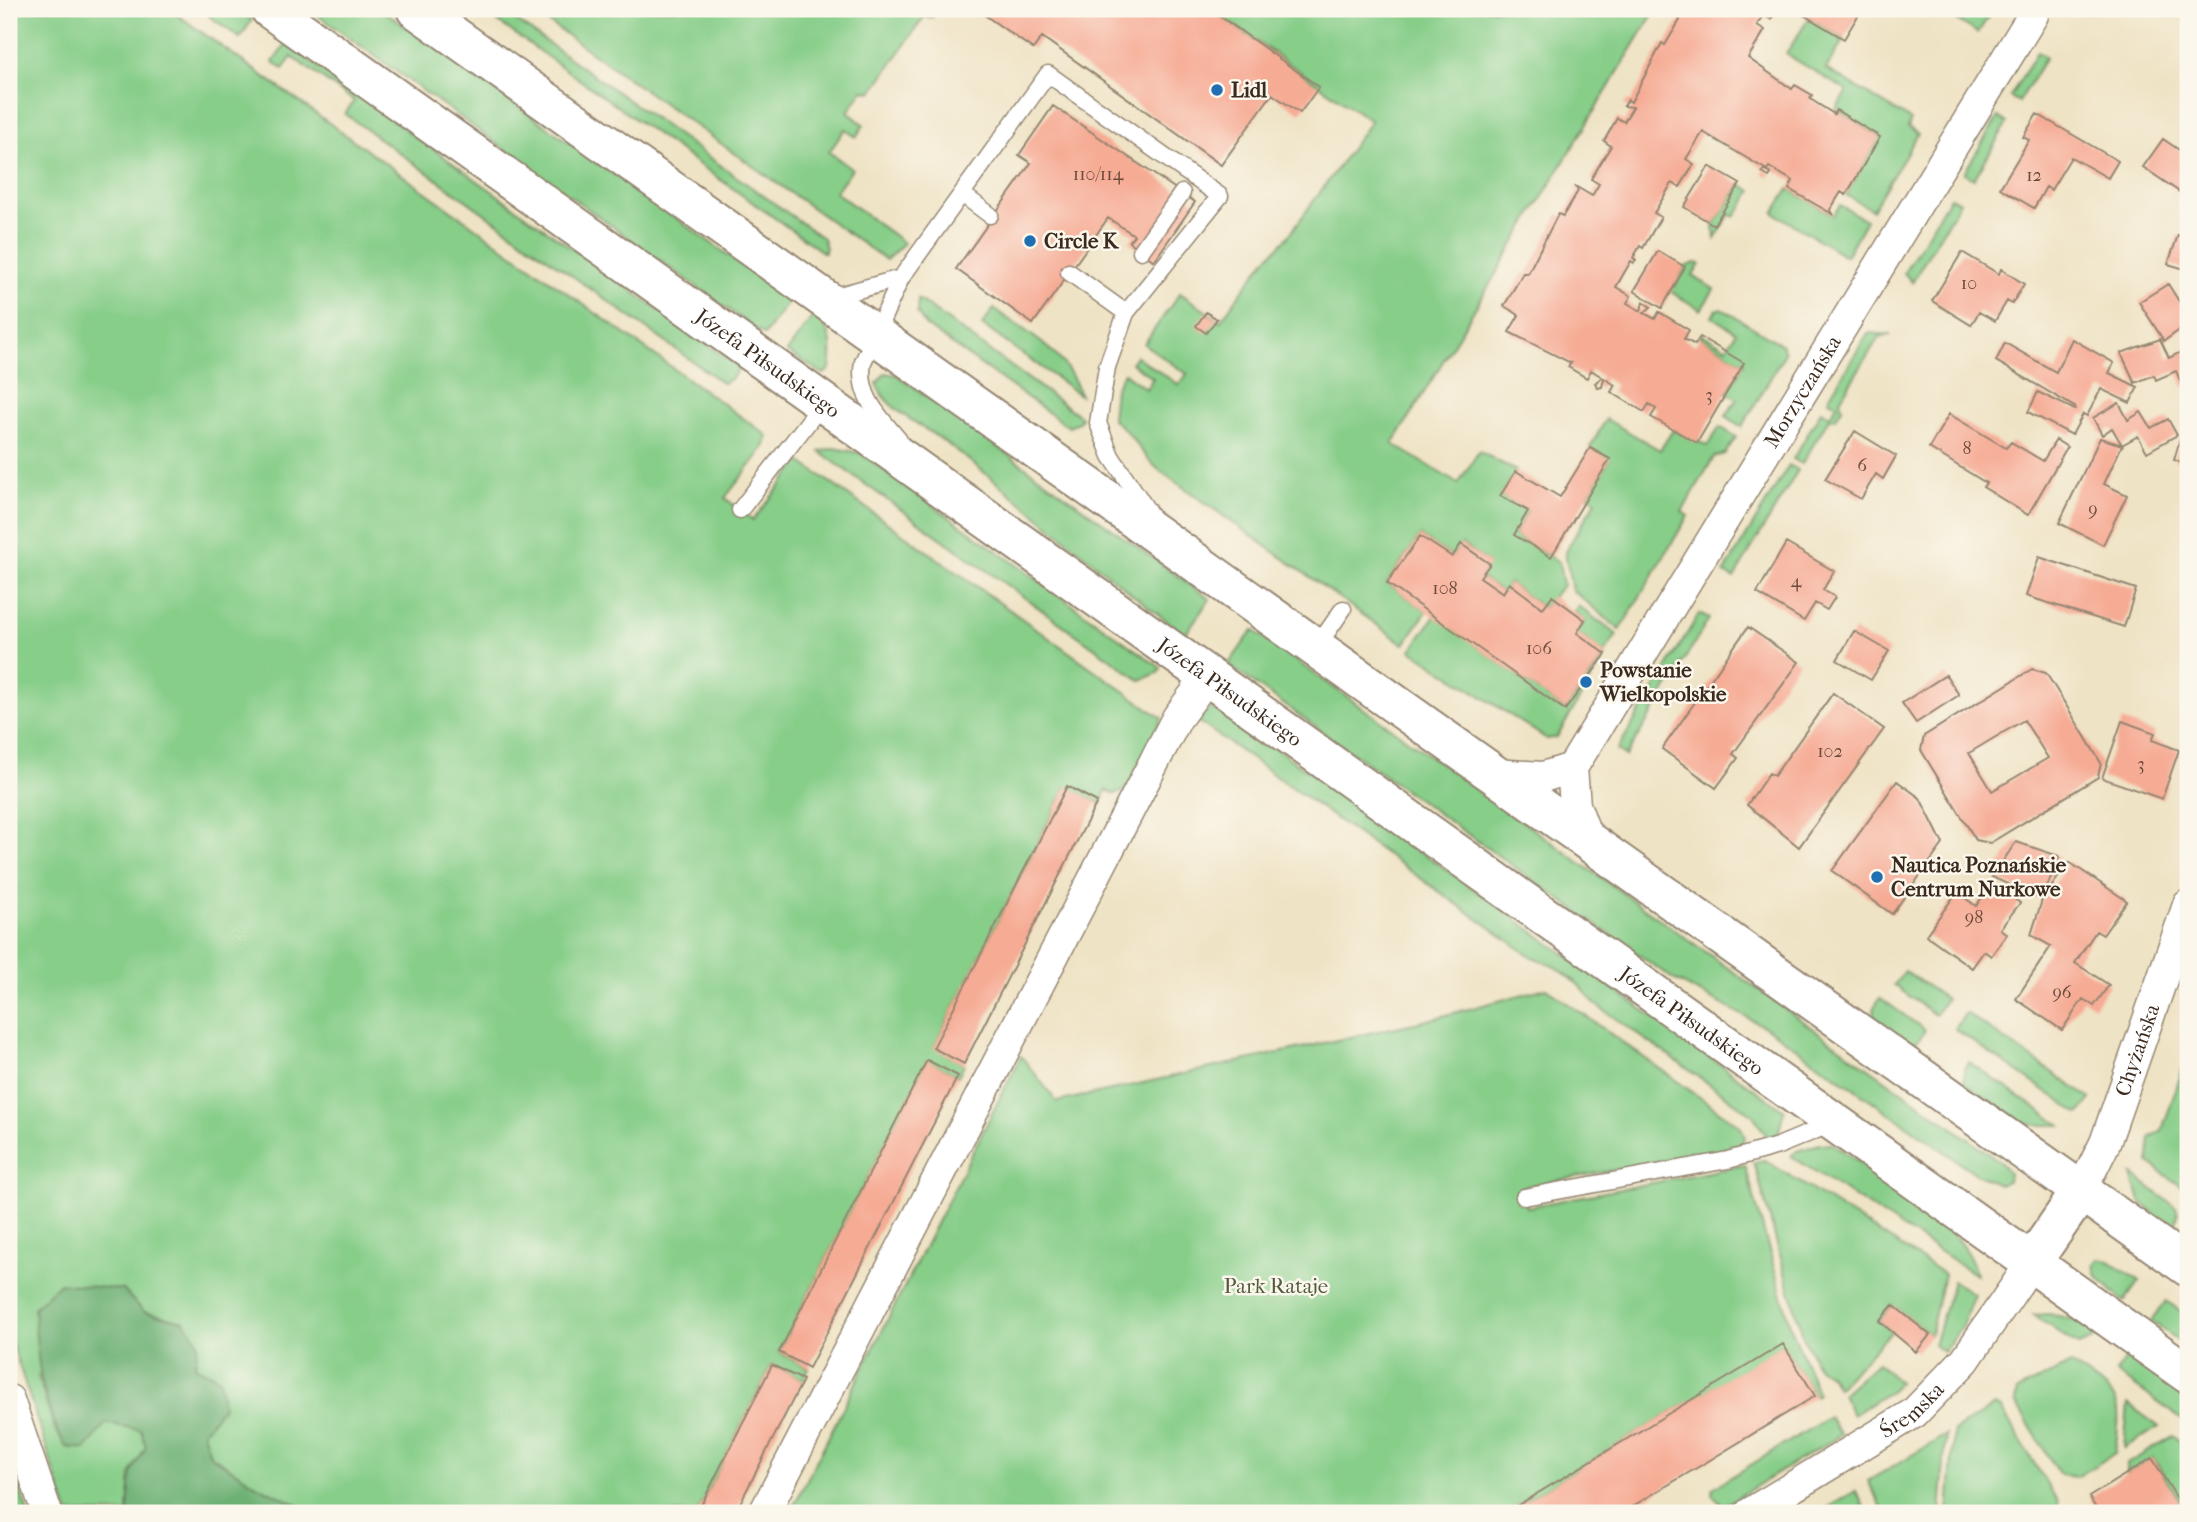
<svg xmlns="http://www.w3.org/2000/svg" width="2197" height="1522" viewBox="0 0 2197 1522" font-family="'IM FELL French Canon',serif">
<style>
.green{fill:#87ce89;stroke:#617c54;stroke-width:2}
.forest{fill:#6db175;stroke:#546e4a;stroke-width:2}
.building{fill:#f6ab94;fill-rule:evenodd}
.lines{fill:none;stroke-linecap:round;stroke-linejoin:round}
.lane-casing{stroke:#958672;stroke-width:19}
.street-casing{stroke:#958672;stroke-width:33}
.secondary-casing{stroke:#958672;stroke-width:42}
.lane{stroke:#fff;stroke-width:16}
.street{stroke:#fff;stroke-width:30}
.secondary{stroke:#fff;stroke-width:38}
.poi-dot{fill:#1f6fb2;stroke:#fbf7ec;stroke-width:2.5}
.labels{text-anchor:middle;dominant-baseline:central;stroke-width:5;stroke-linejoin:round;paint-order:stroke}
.number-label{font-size:18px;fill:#6a4a3c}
.poi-label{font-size:21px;font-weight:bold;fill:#3b2a1e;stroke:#fbf7ec;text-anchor:start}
.street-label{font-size:21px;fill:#3b2a1e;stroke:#fbf7ec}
.park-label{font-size:21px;fill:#525b3e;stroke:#fbf7ec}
</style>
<rect width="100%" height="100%" fill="#fbf7ec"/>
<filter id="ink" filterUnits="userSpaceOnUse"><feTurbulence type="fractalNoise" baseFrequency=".0143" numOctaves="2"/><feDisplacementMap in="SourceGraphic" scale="14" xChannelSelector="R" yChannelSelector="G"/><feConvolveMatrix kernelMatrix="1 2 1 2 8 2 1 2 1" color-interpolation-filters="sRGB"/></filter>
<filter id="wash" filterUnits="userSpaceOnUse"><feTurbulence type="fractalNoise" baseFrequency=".00686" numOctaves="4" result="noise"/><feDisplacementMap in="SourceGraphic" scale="28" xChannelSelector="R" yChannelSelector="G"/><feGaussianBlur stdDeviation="1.57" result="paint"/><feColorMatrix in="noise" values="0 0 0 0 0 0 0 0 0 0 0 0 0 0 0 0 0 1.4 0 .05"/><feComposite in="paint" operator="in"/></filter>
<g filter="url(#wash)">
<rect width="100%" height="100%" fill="#efe3c5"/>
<path class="green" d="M 9,9 L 169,9 L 768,436 L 764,448 L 725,498 L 753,520 L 800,461 L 1162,718 L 1125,791 L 1114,794 L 1106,790 L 1101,804 L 1066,787 L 934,1047 L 964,1064 L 958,1076 L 927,1061 L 779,1352 L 809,1368 L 803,1380 L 772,1365 L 697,1513 L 315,1513 L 258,1486 L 210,1455 L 203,1432 L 223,1407 L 195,1366 L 198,1341 L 184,1321 L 144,1312 L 123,1290 L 38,1376 L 54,1427 L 66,1447 L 86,1448 L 106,1422 L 141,1429 L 146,1447 L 131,1473 L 128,1513 L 68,1513 L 9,1335 Z
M 214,9 L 236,9 L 252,20 L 240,38 L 209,16 Z
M 309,9 L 381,9 L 790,299 L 764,335 Z
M 480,9 L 500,9 L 823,238 L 826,248 L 824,253 Z
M 530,9 L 938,9 L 932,17 L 924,17 L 872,92 L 863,90 L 848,112 L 864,125 L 856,137 L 845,129 L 829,152 L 852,169 L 835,192 L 904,243 L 886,260 Z
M 1210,9 L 1656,9 L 1393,444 L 1458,484 L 1479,451 L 1516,471 L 1501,496 L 1528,511 L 1514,535 L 1559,562 L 1563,585 L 1543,608 L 1509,583 L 1503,593 L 1480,577 L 1489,564 L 1462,544 L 1452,557 L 1420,536 L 1387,583 L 1427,611 L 1404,644 L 1159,470 C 1138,452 1135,435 1112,419 L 1115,388 L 1124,373 L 1146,389 L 1153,378 L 1131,363 L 1136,356 L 1179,385 L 1187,374 L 1144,344 L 1180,293 L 1220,321 L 1266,259 L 1287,238 L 1371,121 Z
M 1939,9 L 1993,9 L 1978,33 Z
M 1809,18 L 1844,39 L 1826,69 L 1911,120 L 1908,127 L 1918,134 L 1872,210 L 1846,195 L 1880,136 L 1836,110 L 1847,91 L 1786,54 Z
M 286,44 L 740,368 L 732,378 L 723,383 L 345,114 L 354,101 L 292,57 L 283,69 L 273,62 Z
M 2037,52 L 2046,57 L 2019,102 L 2010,97 Z
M 1998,117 L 2007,123 L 1974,179 L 1964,173 Z
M 1740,184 L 1752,191 L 1735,217 L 1730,214 L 1715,239 L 1714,225 Z
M 1789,189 L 1833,215 L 1840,205 L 1866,220 L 1846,256 L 1774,213 Z
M 1950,197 L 1960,202 L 1912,282 L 1904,273 Z
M 1695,263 L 1700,264 L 1693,276 L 1714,289 L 1701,310 L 1671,292 L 1685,267 Z
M 918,299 L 1081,417 L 1080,421 L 1069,427 L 926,326 L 917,313 Z
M 1721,308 L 1782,345 L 1785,353 L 1742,427 L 1726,416 L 1737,399 L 1727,393 L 1744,363 L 1700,337 L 1702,334 L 1727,348 L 1736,332 L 1712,317 L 1716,310 Z
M 994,309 C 1027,333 1068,353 1080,395 L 982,325 Z
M 813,316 C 833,329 833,346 830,369 L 824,374 L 787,352 Z
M 1868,333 L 1891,335 L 1879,337 L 1840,400 L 1842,408 L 1836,418 L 1828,420 L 1802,464 L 1793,459 L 1821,411 L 1830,416 L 1837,405 L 1828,399 Z
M 885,373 L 897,375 L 1210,599 L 1185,634 C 1099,573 1024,499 939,438 C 921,425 881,406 877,383 Z
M 1606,419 L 1660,450 L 1673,430 L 1708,446 L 1720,427 L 1736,437 L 1725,454 L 1714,457 L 1682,512 L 1688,516 L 1620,630 L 1572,590 L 1565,552 L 1596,501 L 1588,495 L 1609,460 L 1590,448 Z
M 834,448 L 860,453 L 1161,668 L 1158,673 L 1140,680 L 820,452 Z
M 1789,465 L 1798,470 L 1734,578 L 1724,573 Z
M 1578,606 L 1617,635 L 1604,653 L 1577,633 L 1585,621 L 1574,612 Z
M 1699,614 L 1709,619 L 1626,756 L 1617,750 Z
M 1435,616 L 1565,710 L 1606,654 L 1557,737 L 1547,739 L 1411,650 Z
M 1253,630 L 1998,1160 L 2009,1172 L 2008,1181 L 1999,1184 L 1978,1175 L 1769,1029 L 1673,979 L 1228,665 Z
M 1213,708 L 1222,710 L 1784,1110 L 1778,1135 L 1768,1138 L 1753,1115 L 1595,1004 C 1579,982 1558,965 1532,957 L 1195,719 Z
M 1905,971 L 1946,999 L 1935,1015 L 1894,985 Z
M 1546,988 L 1740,1126 L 1745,1136 L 1743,1142 L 1727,1149 L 1522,1187 L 1527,1207 L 1745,1165 L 1791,1328 L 1818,1394 L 1815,1396 L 1783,1345 L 1505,1513 L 790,1513 L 1021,1056 L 1057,1102 L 1428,1020 Z
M 1880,998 L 1925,1030 L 1918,1041 L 1908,1044 L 1875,1019 L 1874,1007 Z
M 1966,1013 L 2091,1099 L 2079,1114 L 1955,1029 Z
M 2188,1054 L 2188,1191 L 2149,1163 L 2150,1138 L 2162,1130 Z
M 1969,1062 L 2061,1125 L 2034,1125 L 2022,1122 L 1964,1083 L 1965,1069 Z
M 1820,1144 L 1833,1144 C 1874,1174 1967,1225 1976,1275 L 1791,1156 L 1797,1151 Z
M 1765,1160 L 1944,1274 L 1930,1335 L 1892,1305 L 1879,1321 L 1892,1331 L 1837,1388 L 1830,1375 L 1818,1368 L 1803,1337 L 1754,1162 Z
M 2132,1174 L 2176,1207 L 2178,1214 L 2174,1232 L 2140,1201 Z
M 2098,1259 L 2109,1261 L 2139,1281 L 2124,1302 L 2098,1278 L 2094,1266 Z
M 1953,1281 L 1974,1294 L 1962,1326 L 1943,1352 L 1934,1345 Z
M 2166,1301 L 2188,1316 L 2188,1348 L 2151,1321 Z
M 2049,1314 L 2072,1319 L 2100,1336 L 2079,1345 L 2074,1343 L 2034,1315 Z
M 2128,1356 L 2188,1399 L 2188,1424 L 2116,1372 Z
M 1877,1363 L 1899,1382 L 1889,1392 L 1853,1415 L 1842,1394 Z
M 2071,1364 C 2120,1398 2123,1392 2115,1453 L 2077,1477 L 2060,1475 L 2015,1402 L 2017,1391 Z
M 2128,1404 L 2159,1427 L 2124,1448 Z
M 1994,1406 L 2001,1409 L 2058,1502 L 2058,1513 L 1948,1513 L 1954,1431 Z
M 1829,1417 L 1841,1435 L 1723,1506 L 1712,1495 L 1713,1488 Z
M 1946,1435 L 1940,1513 L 1884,1513 L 1868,1481 Z
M 2173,1436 L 2188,1447 L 2188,1513 L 2153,1458 L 2127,1474 L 2127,1464 Z
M 9,1457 L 28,1513 L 9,1513 Z
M 1856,1491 L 1867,1513 L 1818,1513 Z"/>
<path class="forest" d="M 60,1283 L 123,1290 L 144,1312 L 184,1321 L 198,1341 L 195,1366 L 220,1379 L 223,1407 L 203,1432 L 210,1455 L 258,1486 L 315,1513 L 128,1513 L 131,1473 L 146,1447 L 141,1430 L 106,1423 L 86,1449 L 66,1447 C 40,1403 37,1358 34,1308 Z"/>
<g id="blocks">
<path class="building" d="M 976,9 L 1210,9 L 1319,87 L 1300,113 L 1272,94 L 1221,165 L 1042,37 L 1033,49 Z
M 1687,9 L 1778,9 L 1771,19 L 1763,15 L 1757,25 L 1765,30 L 1748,58 L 1792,89 L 1795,85 L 1812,95 L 1810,99 L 1834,114 L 1836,110 L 1880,137 L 1846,195 L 1841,192 L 1830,210 L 1834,215 L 1789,189 L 1793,181 L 1769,167 L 1766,171 L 1771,174 L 1769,177 L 1762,173 L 1765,169 L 1703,132 L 1686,159 L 1694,164 L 1680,187 L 1672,183 L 1654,213 L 1661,217 L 1643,248 L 1640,246 L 1633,258 L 1636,260 L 1634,263 L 1631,261 L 1616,287 L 1631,296 L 1627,303 L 1641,311 L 1643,302 L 1651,307 L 1644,313 L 1655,319 L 1659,312 L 1689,330 L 1684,339 L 1695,345 L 1700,337 L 1744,363 L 1697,443 L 1651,417 L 1656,409 L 1649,404 L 1644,412 L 1611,392 L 1615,385 L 1604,378 L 1602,387 L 1598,388 L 1595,383 L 1602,377 L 1591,370 L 1587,378 L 1568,367 L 1571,363 L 1509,332 L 1519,315 L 1504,306 L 1523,273 L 1528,273 L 1558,214 L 1563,216 L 1578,191 L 1575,186 L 1592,196 L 1599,184 L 1591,179 L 1611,146 L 1604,141 L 1617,118 L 1624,122 L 1633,107 L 1624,106 L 1628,100 L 1631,102 L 1662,43 L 1665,45 L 1680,20 L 1679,16 L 1682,17 Z
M 1799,9 L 1862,9 L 1844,39 L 1797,11 Z
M 1053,106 L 1195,202 L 1154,261 L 1129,242 L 1134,235 L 1108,218 L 1033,324 L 956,269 L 1031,163 L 1019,155 Z
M 2037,114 L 2118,161 L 2108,178 L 2071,157 L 2051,190 L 2046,187 L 2034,208 L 2000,188 L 2029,140 L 2023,137 Z
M 2163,139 L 2188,156 L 2188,182 L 2181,193 L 2143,167 Z
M 1709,166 L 1740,184 L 1714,225 L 1684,207 Z
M 2178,235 L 2188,238 L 2188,270 L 2168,264 Z
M 1658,251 L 1685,267 L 1662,308 L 1634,291 Z
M 1962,252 L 1999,274 L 2001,269 L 2024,284 L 2012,304 L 2007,301 L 1995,321 L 1979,312 L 1971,325 L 1932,301 Z
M 2168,284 L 2182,306 L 2188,302 L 2188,324 L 2164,341 L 2139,302 Z
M 1206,312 L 1217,319 L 1206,333 L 1196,326 Z
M 2072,339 L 2114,363 L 2109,373 L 2138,387 L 2130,403 L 2101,389 L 2087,416 L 2083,414 L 2072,435 L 2028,412 L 2038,392 L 2075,410 L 2076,408 L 1996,361 L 2005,343 L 2056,372 Z
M 2160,339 L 2169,358 L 2187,349 L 2188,385 L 2183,387 L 2176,371 L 2156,380 L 2154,375 L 2135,383 L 2121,353 Z
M 2119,403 L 2128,420 L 2141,412 L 2151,428 L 2168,419 L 2177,435 L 2147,452 L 2138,436 L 2122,445 L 2104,484 L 2127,495 L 2103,545 L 2059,523 L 2100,438 L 2122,445 L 2112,428 L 2102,435 L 2093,418 Z
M 1949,414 L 2006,448 L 2011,442 L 2043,461 L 2056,440 L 2067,447 L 2028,515 L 1983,487 L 1986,483 L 1929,448 Z
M 1855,431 L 1896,456 L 1883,479 L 1876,474 L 1861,499 L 1825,479 Z
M 2182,433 L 2188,435 L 2188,465 L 2174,460 Z
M 1590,448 L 1610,459 L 1551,557 L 1514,535 L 1528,511 L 1500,496 L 1516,471 L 1560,497 Z
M 1420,536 L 1452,557 L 1461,544 L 1490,564 L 1480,577 L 1503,593 L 1509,583 L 1543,608 L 1552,596 L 1585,620 L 1577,633 L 1606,654 L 1565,710 L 1387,583 Z
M 1786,543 L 1834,571 L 1823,590 L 1835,597 L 1827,610 L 1815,603 L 1804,621 L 1757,593 Z
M 2039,557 L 2136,589 L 2124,627 L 2026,596 Z
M 1748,627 L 1799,662 L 1733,754 L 1738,758 L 1716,788 L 1662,749 Z
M 1854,631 L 1889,651 L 1871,680 L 1837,660 Z
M 2032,669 L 2046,673 L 2069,710 L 2101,763 L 2098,777 L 1990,843 L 1976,840 L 1921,750 L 1924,736 ZM 2024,720 L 2048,758 L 1992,791 L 1969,753 Z
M 1946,675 L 1959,695 L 1916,723 L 1902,703 Z
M 1833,693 L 1884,729 L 1799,847 L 1747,805 L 1769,773 L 1774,776 Z
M 2122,721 L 2155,733 L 2152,740 L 2179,750 L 2162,799 L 2102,778 Z
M 1897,781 L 1920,798 L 1943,844 L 1892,914 L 1832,871 Z
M 1067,786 L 1097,802 L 964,1064 L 933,1048 Z
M 2016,842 L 2059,856 L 2042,900 L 1992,877 Z
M 2069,862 L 2127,901 L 2103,935 L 2096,931 L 2075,963 L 2109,985 L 2094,1006 L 2083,999 L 2062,1030 L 2016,999 L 2051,946 L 2031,935 L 2042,900 Z
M 1992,883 L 2020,903 L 2000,929 L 2007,934 L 1991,956 L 1984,951 L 1972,968 L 1926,935 L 1957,892 L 1976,906 Z
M 927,1060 L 958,1076 L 809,1368 L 779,1352 Z
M 1893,1305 L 1930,1335 L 1916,1352 L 1879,1321 Z
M 1783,1344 L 1815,1396 L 1710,1460 L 1621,1513 L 1505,1513 Z
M 772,1365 L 803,1380 L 735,1513 L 697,1513 Z
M 2152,1458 L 2186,1513 L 2099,1513 L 2089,1497 Z"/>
</g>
</g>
<g filter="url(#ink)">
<use href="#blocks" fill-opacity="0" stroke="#958672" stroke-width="2"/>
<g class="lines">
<defs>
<path id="lane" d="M 962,194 L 990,215
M 1141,251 L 1182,193
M 1069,272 L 1126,313
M 829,298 L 901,278
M 899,440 C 879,416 857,395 863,362 L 901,278 L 1048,74 L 1220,196 L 1126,313 L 1107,367 L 1098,423 L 1111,456 L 1151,516
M 740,510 L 823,403
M 1316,648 L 1343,609
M 1524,1197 L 1728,1160 L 1778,1146 L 1831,1124"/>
<g id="street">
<path d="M 1494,774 L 1543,777 L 1572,768"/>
<path id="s1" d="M 1589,842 L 1575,805 L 1572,768 L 2033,15"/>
<path id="s2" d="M 2081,1191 L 2105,1143 L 2188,905"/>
<path d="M 9,1400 L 47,1513"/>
<path d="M 764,1513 L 1177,718 L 1208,676"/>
<path id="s3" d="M 1750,1513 L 1914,1413 L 1965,1360 L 2032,1262"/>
</g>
<g id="secondary">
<path id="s4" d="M 270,9 L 2188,1374"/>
<path d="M 416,9 L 2188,1267"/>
<path d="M 2032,1262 L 2081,1191"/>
</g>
</defs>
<use href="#lane" class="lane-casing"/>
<use href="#street" class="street-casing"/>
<use href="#secondary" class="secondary-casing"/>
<use href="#lane" class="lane"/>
<use href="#street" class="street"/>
<use href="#secondary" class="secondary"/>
</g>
</g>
<g class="poi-dot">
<circle cx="1217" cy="90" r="7"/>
<circle cx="1030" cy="241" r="7"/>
<circle cx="1586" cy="682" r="7"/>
<circle cx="1877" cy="877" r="7"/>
</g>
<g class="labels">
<g class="number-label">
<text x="1098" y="174">110/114</text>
<text x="2034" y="175">12</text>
<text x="1969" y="283">10</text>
<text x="1709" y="395">3</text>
<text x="1967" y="448">8</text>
<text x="1862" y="465">6</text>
<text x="2093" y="509">9</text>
<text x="1796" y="581">4</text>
<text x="1445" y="588">108</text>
<text x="1539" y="648">106</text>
<text x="1830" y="751">102</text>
<text x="2141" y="764">3</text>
<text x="1974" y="917">98</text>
<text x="2062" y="992">96</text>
</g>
<g class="poi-label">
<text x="1231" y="90">Lidl</text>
<text x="1044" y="241">Circle K</text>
<text x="1600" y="670">Powstanie<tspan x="1600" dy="24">Wielkopolskie</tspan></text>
<text x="1891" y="865">Nautica Poznańskie<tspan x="1891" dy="24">Centrum Nurkowe</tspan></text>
</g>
<g class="street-label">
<text stroke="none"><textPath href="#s4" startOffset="611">Józefa Piłsudskiego</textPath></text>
<text stroke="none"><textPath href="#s1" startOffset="518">Morzyczańska</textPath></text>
<text stroke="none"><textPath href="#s4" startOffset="1178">Józefa Piłsudskiego</textPath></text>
<text stroke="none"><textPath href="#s4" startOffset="1745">Józefa Piłsudskiego</textPath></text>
<text stroke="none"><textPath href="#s2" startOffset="152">Chyżańska</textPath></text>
<text stroke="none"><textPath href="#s3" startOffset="192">Śremska</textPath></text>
</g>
<g class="park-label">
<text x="1276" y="1286">Park Rataje</text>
</g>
</g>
<rect width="2197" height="1522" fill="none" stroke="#fbf7ec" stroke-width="35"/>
</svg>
